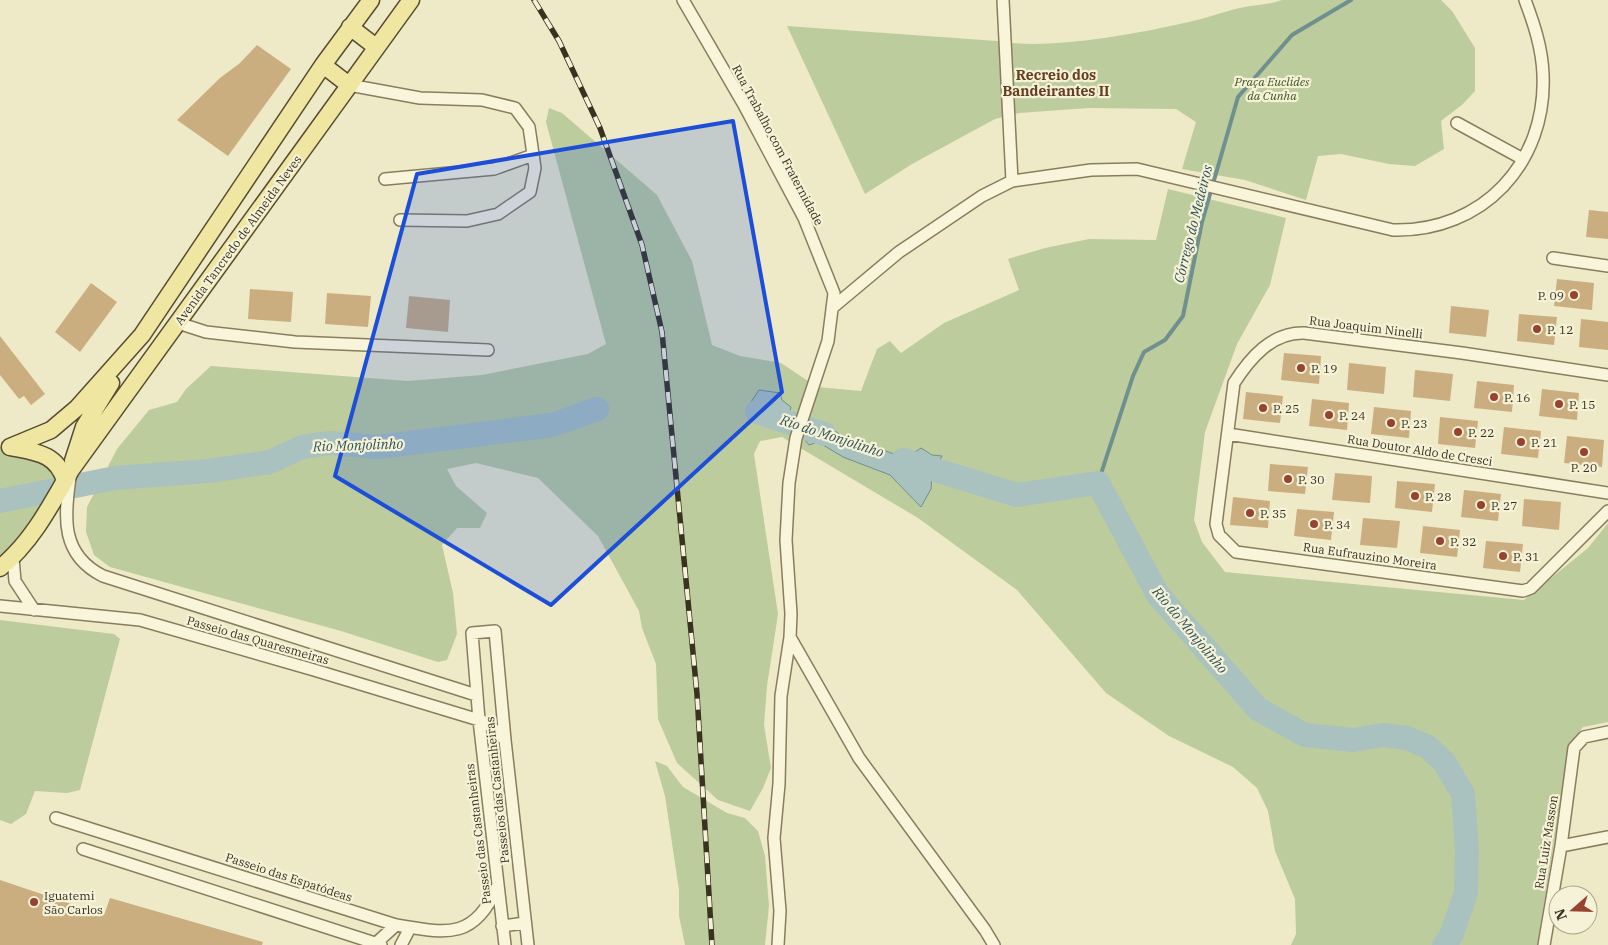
<svg xmlns="http://www.w3.org/2000/svg" width="1608" height="945" viewBox="0 0 1608 945" font-family="'IBM Plex Serif',serif">
<style>
.green{fill:#bccc9c}
.water{fill:#a9c2bf;stroke:#6f908f}
.lines{fill:none;stroke-linecap:round;stroke-linejoin:round}
.stream{stroke:#6f908f;stroke-width:4}
.river{stroke:#a9c2bf;stroke-width:24}
.building{fill:#caae7f}
.minor-casing{stroke:#897d5d;stroke-width:14}
.primary-casing{stroke:#574b31;stroke-width:19}
.minor{stroke:#f8f5db;stroke-width:11}
.primary{stroke:#efe6a1;stroke-width:16}
.rail-casing{stroke:#3a3220;stroke-width:5.5}
.rail{stroke:#f5f2d7;stroke-width:4;stroke-dasharray:11;stroke-linecap:butt}
.marked{fill:#1d4ed8;fill-opacity:0.2;stroke:#1d4ed8;stroke-width:4;stroke-linejoin:round}
.poi-dot{fill:#97432f;stroke:#f5f2d7;stroke-width:2}
.labels{text-anchor:middle;dominant-baseline:central;stroke-width:4.5;stroke-linejoin:round;paint-order:stroke}
.park-label{font-size:12px;font-style:italic;fill:#415627;stroke:#f5f2d7}
.street-label{font-size:12px;fill:#3a3220;stroke:#f5f2d7}
.poi-label{font-size:12px;fill:#3a3220;stroke:#f5f2d7;text-anchor:start}
.neighbourhood-label{font-size:14px;font-weight:bold;fill:#653d21;stroke:#f5f2d7}
.water-label{font-size:14px;font-style:italic;fill:#305359;stroke:#f5f2d7}
</style>
<rect width="100%" height="100%" fill="#eeeac8"/>
<path class="green" d="M 1282,0 L 1441,0 L 1452,11 L 1475,48 L 1475,91 L 1463,104 L 1441,121 L 1444,149 L 1415,166 L 1389,164 L 1341,154 L 1318,156 L 1306,200 L 1245,180 L 1182,169 L 1196,122 L 1176,109 L 1089,108 L 1019,113 L 995,119 L 912,164 L 865,194 L 787,26 L 997,41 C 1049,51 1143,33 1197,20 C 1213,16 1228,10 1245,7 C 1258,4 1269,5 1282,0 Z
M 549,108 L 562,113 L 657,195 L 692,261 L 712,345 L 740,356 L 781,363 L 817,387 L 861,391 L 877,349 L 890,341 L 901,353 L 944,323 L 1019,290 L 1008,259 L 1045,248 L 1089,239 L 1156,240 L 1168,189 L 1286,218 L 1270,285 L 1237,344 L 1205,432 L 1194,520 L 1202,542 L 1225,572 L 1524,600 L 1588,548 L 1608,523 L 1608,722 L 1583,727 L 1571,743 L 1537,945 L 1291,945 L 1296,934 L 1295,899 L 1275,851 L 1268,811 L 1257,788 L 1233,767 L 1169,736 L 1106,693 L 1017,590 L 918,518 L 782,437 L 760,441 L 754,454 L 778,614 L 767,686 L 764,725 L 771,768 L 763,788 L 750,811 L 718,800 L 677,763 L 658,719 L 656,664 L 642,628 L 639,611 L 598,536 L 538,478 L 476,463 L 447,469 L 456,486 L 487,513 L 480,528 L 457,528 L 442,545 L 453,593 L 457,634 L 447,660 L 438,662 L 341,631 L 110,567 L 94,555 L 86,532 L 87,507 L 117,449 L 149,410 L 177,402 L 186,389 L 211,366 L 408,381 L 482,375 L 588,354 L 606,344 L 546,122 Z
M 0,447 L 41,453 L 65,481 L 0,568 Z
M 0,620 L 114,634 L 120,639 L 80,790 L 67,793 L 35,791 L 26,814 L 11,824 L 0,820 Z
M 655,761 L 667,766 L 683,787 L 727,813 L 745,818 L 758,831 L 765,856 L 769,906 L 765,945 L 685,945 L 679,916 L 679,890 L 665,796 Z"/>
<path class="water" d="M 759,390 L 780,393 L 782,400 L 791,407 L 788,418 C 775,414 765,419 752,416 L 749,405 Z
M 803,421 L 819,422 L 824,428 L 830,427 L 839,434 L 894,454 L 903,453 L 905,450 L 915,452 L 921,448 L 932,455 L 942,456 L 932,475 L 931,489 L 921,507 L 890,475 L 843,457 L 818,442 L 809,445 L 800,434 Z"/>
<g class="lines">
<path class="stream" d="M 1098,483 L 1133,376 L 1144,352 L 1165,340 L 1183,316 L 1202,222 L 1238,97 L 1292,35 L 1351,0"/>
<path class="river" d="M 757,412 L 824,434
M 903,460 L 1017,495 L 1098,483 L 1158,595 L 1258,709 L 1305,735 L 1353,740 L 1383,735 L 1407,738 L 1428,747 L 1444,762 L 1463,794 L 1467,849 L 1466,893 L 1451,936 L 1444,945
M 0,501 L 115,478 L 208,471 L 270,462 L 302,447 L 330,443 L 378,447 L 552,425 L 597,409"/>
</g>
<path class="building" d="M 257,45 L 291,69 L 228,156 L 177,120 L 220,78 L 240,63 Z
M 1589,210 L 1608,212 L 1608,239 L 1586,237 Z
M 1557,279 L 1594,283 L 1592,310 L 1554,306 Z
M 91,283 L 117,302 L 80,352 L 55,332 Z
M 250,289 L 293,292 L 291,322 L 248,319 Z
M 327,293 L 371,296 L 368,327 L 325,324 Z
M 409,296 L 450,300 L 448,332 L 406,328 Z
M 1451,306 L 1489,310 L 1486,337 L 1449,333 Z
M 1519,314 L 1557,317 L 1554,345 L 1517,341 Z
M 1581,319 L 1608,322 L 1608,350 L 1579,347 Z
M 0,336 L 45,394 L 31,405 L 24,396 L 19,399 L 0,375 Z
M 1284,353 L 1321,356 L 1319,384 L 1281,380 Z
M 1349,363 L 1386,367 L 1384,394 L 1347,390 Z
M 1415,370 L 1453,374 L 1450,401 L 1413,397 Z
M 1477,381 L 1514,385 L 1512,412 L 1474,408 Z
M 1542,389 L 1579,393 L 1577,420 L 1539,416 Z
M 1246,392 L 1283,396 L 1280,423 L 1243,419 Z
M 1312,399 L 1349,403 L 1347,430 L 1309,426 Z
M 1374,407 L 1411,411 L 1409,438 L 1371,434 Z
M 1440,417 L 1478,421 L 1475,448 L 1438,444 Z
M 1504,427 L 1541,431 L 1538,458 L 1501,454 Z
M 1567,436 L 1604,440 L 1602,467 L 1564,463 Z
M 1270,464 L 1308,467 L 1305,494 L 1268,491 Z
M 1335,473 L 1372,476 L 1370,503 L 1332,500 Z
M 1397,481 L 1435,484 L 1432,512 L 1395,508 Z
M 1464,490 L 1501,494 L 1498,521 L 1461,517 Z
M 1233,497 L 1270,501 L 1268,528 L 1230,525 Z
M 1524,499 L 1561,502 L 1559,530 L 1522,526 Z
M 1297,509 L 1334,512 L 1331,540 L 1294,536 Z
M 1363,518 L 1400,521 L 1397,548 L 1360,545 Z
M 1423,526 L 1460,530 L 1457,557 L 1420,553 Z
M 1486,541 L 1523,544 L 1520,572 L 1483,568 Z
M 0,880 L 104,915 L 110,898 L 263,942 L 262,945 L 0,945 Z"/>
<g class="lines">
<defs>
<path id="minor" d="M 683,0 L 744,105 L 804,218 L 834,293 L 828,341 L 796,438 L 789,483 L 786,540 L 791,614 L 790,637 L 859,758 L 985,930 L 994,945
M 1003,0 L 1012,181
M 349,85 L 420,98 L 482,100 L 515,108 L 529,127 L 535,168 L 530,192 L 498,214 L 467,221 L 400,220
M 1457,123 L 1523,159
M 385,179 L 494,169 L 533,155
M 1553,258 L 1608,266
M 832,308 L 899,252 L 982,196 L 1012,181 L 1091,170 L 1137,169 L 1393,230 C 1483,232 1547,163 1543,74 C 1542,48 1534,24 1525,0
M 178,323 L 206,332 L 295,342 L 488,350
M 1608,375 L 1462,353 L 1304,333 C 1272,332 1250,358 1234,383 L 1216,524 L 1219,535 L 1236,552 L 1523,591 L 1531,588 L 1608,511
M 1228,434 L 1608,493
M 70,478 C 64,518 61,555 103,576 L 476,695
M 13,558 L 15,581 L 34,610
M 0,606 L 140,620 L 314,670 L 479,720 L 487,723 L 505,740
M 56,818 L 396,925 C 445,933 474,941 497,887
M 1561,846 L 1608,837
M 83,849 L 381,945
M 502,926 L 525,923
M 374,945 L 396,925
M 401,945 L 410,928
M 505,945 L 479,720 L 472,633 L 495,631 L 505,740 L 528,945
M 778,945 L 780,911 L 774,838 L 779,784 L 781,696 L 790,637
M 1544,945 L 1561,846 L 1574,748 L 1584,737 L 1608,732"/>
<path id="primary" d="M 350,27 L 376,47
M 323,65 L 349,85
M 10,447 L 51,430 L 77,408 L 142,335 L 323,65 L 371,0
M 10,447 C 35,452 57,453 65,481
M 73,461 L 84,427 L 111,383
M 0,568 C 32,542 51,505 71,470 L 411,0"/>
</defs>
<use href="#minor" class="minor-casing"/>
<use href="#primary" class="primary-casing"/>
<use href="#minor" class="minor"/>
<use href="#primary" class="primary"/>
<defs>
<path id="rail" d="M 534,0 L 559,41 L 600,128 L 642,245 L 662,332 L 697,694 L 712,945"/>
</defs>
<use href="#rail" class="rail-casing"/>
<use href="#rail" class="rail"/>
</g>
<path class="marked" d="M 733,121 L 782,392 L 551,605 L 335,476 L 417,174 Z"/>
<g class="poi-dot">
<circle cx="1574" cy="295" r="5"/>
<circle cx="1537" cy="329" r="5"/>
<circle cx="1301" cy="368" r="5"/>
<circle cx="1494" cy="397" r="5"/>
<circle cx="1559" cy="404" r="5"/>
<circle cx="1263" cy="408" r="5"/>
<circle cx="1329" cy="415" r="5"/>
<circle cx="1391" cy="423" r="5"/>
<circle cx="1458" cy="432" r="5"/>
<circle cx="1521" cy="442" r="5"/>
<circle cx="1584" cy="452" r="5"/>
<circle cx="1288" cy="479" r="5"/>
<circle cx="1415" cy="496" r="5"/>
<circle cx="1481" cy="505" r="5"/>
<circle cx="1250" cy="513" r="5"/>
<circle cx="1314" cy="524" r="5"/>
<circle cx="1440" cy="541" r="5"/>
<circle cx="1503" cy="556" r="5"/>
<circle cx="34" cy="902" r="5"/>
</g>
<g class="labels">
<g class="park-label">
<text x="1272" y="81">Praça Euclides<tspan x="1272" dy="14">da Cunha</tspan></text>
</g>
<g class="street-label">
<text transform="translate(778 145) rotate(62)">Rua Trabalho com Fraternidade</text>
<text transform="translate(238 240) rotate(-54)">Avenida Tancredo de Almeida Neves</text>
<text transform="translate(1366 327) rotate(7)">Rua Joaquim Ninelli</text>
<text transform="translate(1420 450) rotate(9)">Rua Doutor Aldo de Cresci</text>
<text transform="translate(1370 556) rotate(8)">Rua Eufrauzino Moreira</text>
<text transform="translate(258 640) rotate(16)">Passeio das Quaresmeiras</text>
<text transform="translate(497 790) rotate(-96)">Passeios das Castanheiras</text>
<text transform="translate(478 834) rotate(-97)">Passeio das Castanheiras</text>
<text transform="translate(1546 842) rotate(-81)">Rua Luiz Masson</text>
<text transform="translate(289 877) rotate(18)">Passeio das Espatódeas</text>
</g>
<g class="poi-label">
<text x="1564" y="295" text-anchor="end">P. 09</text>
<text x="1547" y="329">P. 12</text>
<text x="1311" y="368">P. 19</text>
<text x="1504" y="397">P. 16</text>
<text x="1569" y="404">P. 15</text>
<text x="1273" y="408">P. 25</text>
<text x="1339" y="415">P. 24</text>
<text x="1401" y="423">P. 23</text>
<text x="1468" y="432">P. 22</text>
<text x="1531" y="442">P. 21</text>
<text x="1584" y="467" text-anchor="middle">P. 20</text>
<text x="1298" y="479">P. 30</text>
<text x="1425" y="496">P. 28</text>
<text x="1491" y="505">P. 27</text>
<text x="1260" y="513">P. 35</text>
<text x="1324" y="524">P. 34</text>
<text x="1450" y="541">P. 32</text>
<text x="1513" y="556">P. 31</text>
<text x="44" y="895">Iguatemi<tspan x="44" dy="14">São Carlos</tspan></text>
</g>
<g class="neighbourhood-label">
<text x="1056" y="75">Recreio dos<tspan x="1056" dy="16">Bandeirantes II</tspan></text>
</g>
<g class="water-label">
<text transform="translate(1193 224) rotate(-76)">Córrego do Medeiros</text>
<text transform="translate(832 436) rotate(18)">Rio do Monjolinho</text>
<text transform="translate(358 445) rotate(-2)">Rio Monjolinho</text>
<text transform="translate(1190 630) rotate(50)">Rio do Monjolinho</text>
</g>
</g>
<g transform="translate(1573 910) rotate(250)"><circle r="24" fill="#f5f2d7" stroke="#aaa58e"/>
<path d="M0-4L9 19L0 12L-9 19Z" fill="#97432f"/>
<text y="-8" font-size="14" font-weight="bold" text-anchor="middle" fill="#3a3220">N</text>
</g>
</svg>
